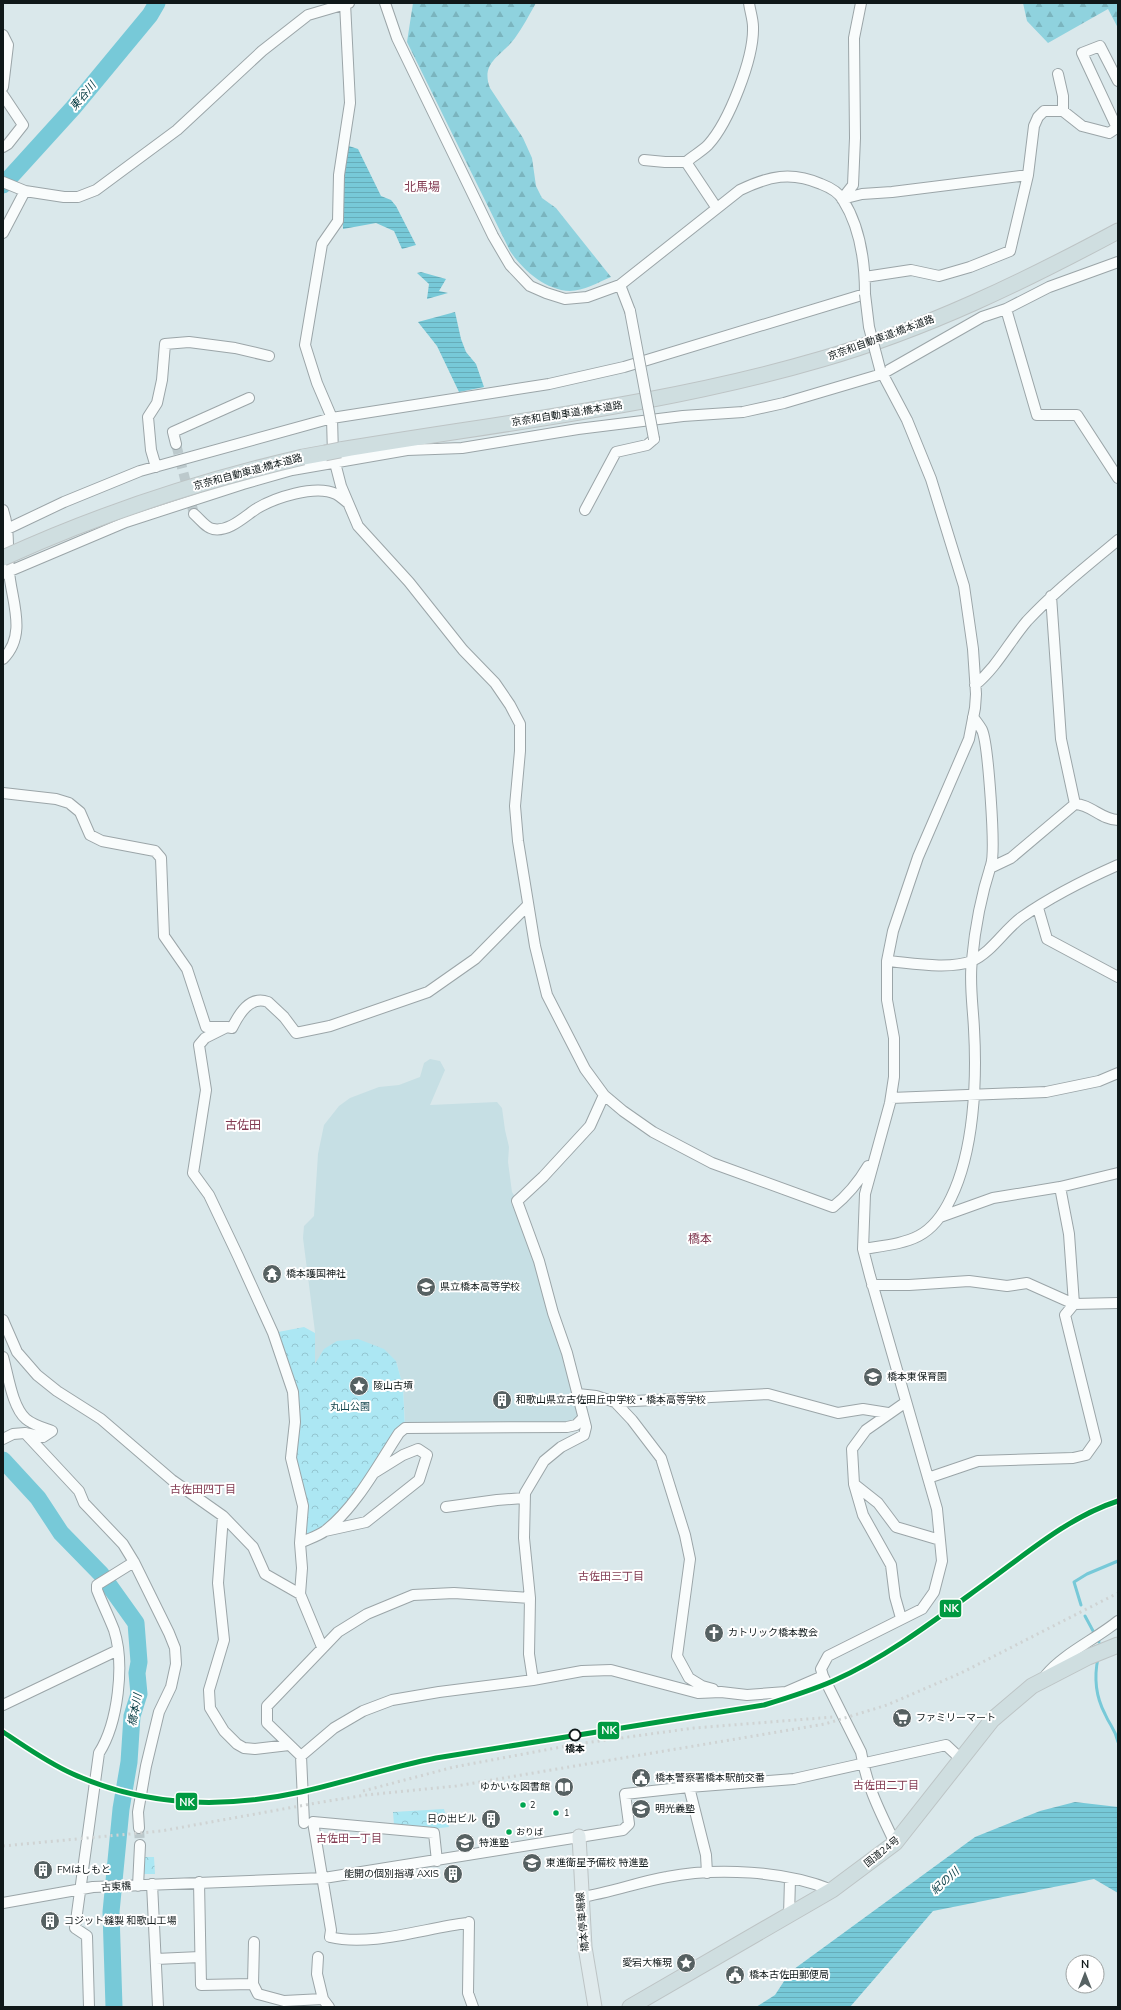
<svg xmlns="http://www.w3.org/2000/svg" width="1121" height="2010" viewBox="0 0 1121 2010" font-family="'Nunito Sans','Noto Sans JP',sans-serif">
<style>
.built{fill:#c6dfe4}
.forest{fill:url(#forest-firs)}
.park{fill:url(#park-crowns)}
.water{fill:url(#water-rules)}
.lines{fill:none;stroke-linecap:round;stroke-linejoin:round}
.stream{stroke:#77c9d8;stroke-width:3}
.river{stroke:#77c9d8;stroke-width:17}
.minor-tunnel{stroke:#bcc9cc;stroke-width:10;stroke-dasharray:10 5;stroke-linecap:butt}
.minor-casing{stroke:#9ba5a8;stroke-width:12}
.major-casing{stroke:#bdc4c5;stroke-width:15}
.highway-casing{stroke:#bdc4c5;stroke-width:17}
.minor{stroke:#f9fcfc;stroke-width:10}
.major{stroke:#e0eaec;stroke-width:13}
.highway{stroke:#cfdee0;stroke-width:15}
.rail{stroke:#cfd3d3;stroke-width:3;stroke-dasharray:2 4;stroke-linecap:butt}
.minor-bridge-casing{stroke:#9ba5a8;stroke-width:12;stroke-linecap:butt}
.highway-bridge-casing{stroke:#bdc4c5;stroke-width:17;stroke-linecap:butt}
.minor-bridge{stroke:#f9fcfc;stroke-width:10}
.highway-bridge{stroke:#cfdee0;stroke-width:15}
.rail-1-casing{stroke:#fff;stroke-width:8}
.rail-1{stroke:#009a41;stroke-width:5}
.stop-dot{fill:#fff;stroke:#0f1819;stroke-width:2}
.bus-dot{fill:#00a651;stroke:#fff;stroke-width:1.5}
.labels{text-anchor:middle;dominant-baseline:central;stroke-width:4;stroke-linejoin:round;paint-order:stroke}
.bus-label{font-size:9px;fill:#0f1819;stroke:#fff;text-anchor:start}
.street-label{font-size:10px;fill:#0f1819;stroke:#fff}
.poi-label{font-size:10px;fill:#0f1819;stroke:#fff;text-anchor:start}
.park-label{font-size:10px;fill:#13454d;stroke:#fff}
.stop-label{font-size:10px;font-weight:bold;fill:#0f1819;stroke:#fff}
.water-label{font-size:11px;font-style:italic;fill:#0c4048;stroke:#fff}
.neighbourhood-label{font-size:11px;fill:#823b52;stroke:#fff}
.quarter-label{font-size:12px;fill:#823b52;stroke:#fff}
.line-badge{stroke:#fff;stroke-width:1.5}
.badge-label{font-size:11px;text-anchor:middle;font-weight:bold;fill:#fff}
</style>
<defs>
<pattern id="forest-firs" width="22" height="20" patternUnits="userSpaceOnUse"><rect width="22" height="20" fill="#8fd2de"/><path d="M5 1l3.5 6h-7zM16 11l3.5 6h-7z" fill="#7ab4be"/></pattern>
<pattern id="park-crowns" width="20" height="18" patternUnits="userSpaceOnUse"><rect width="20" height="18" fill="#ace7f3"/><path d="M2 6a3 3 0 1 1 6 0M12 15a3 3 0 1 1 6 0" fill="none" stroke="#93c5d0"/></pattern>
<pattern id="water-rules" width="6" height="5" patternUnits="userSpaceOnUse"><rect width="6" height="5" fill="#77c9d8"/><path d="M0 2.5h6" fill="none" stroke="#66acb9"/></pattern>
</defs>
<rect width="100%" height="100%" fill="#dae8eb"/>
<path class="built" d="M 430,1059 L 440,1061 L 445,1070 L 430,1105 L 497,1102 L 502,1108 L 505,1130 L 509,1147 L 508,1162 L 512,1192 L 515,1197 L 511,1203 L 529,1241 L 567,1367 L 580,1415 L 573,1423 L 427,1425 L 405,1422 L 403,1386 L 396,1361 L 315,1365 L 315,1332 L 303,1238 L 304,1226 L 314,1216 L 318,1154 L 324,1125 L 339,1106 L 350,1098 L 379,1087 L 399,1085 L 420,1077 L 424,1063 Z"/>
<path class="forest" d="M 413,3 L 536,3 C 529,15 523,27 515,38 C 502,56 480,62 490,88 L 523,138 L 532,158 L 536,186 L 542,198 L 556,208 L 611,277 C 599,282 583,291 570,291 C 545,290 523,270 510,251 L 407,42 Z
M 1023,3 L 1118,3 L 1118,28 L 1108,9 L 1048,43 L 1027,21 Z"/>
<path class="park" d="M 304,1327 L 315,1333 L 315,1364 L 324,1349 L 337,1341 L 358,1339 L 384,1349 L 396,1361 L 403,1386 L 405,1428 L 378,1465 L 325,1531 L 300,1543 L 303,1510 L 291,1458 L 293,1393 L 273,1333 Z
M 444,1809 L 449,1827 L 431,1829 L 394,1825 L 393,1812 Z
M 141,1857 L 154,1857 L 155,1874 L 141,1874 Z"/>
<path class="water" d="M 346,145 L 358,149 L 381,196 L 391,200 L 396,206 L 416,245 L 402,249 L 394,231 L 376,223 L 343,229 L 342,181 Z
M 421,272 L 446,279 L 439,291 L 448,293 L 427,299 L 429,284 L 417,273 Z
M 455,312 L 461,339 L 466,352 L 476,364 L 484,387 L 459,392 L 437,346 L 418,322 Z
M 1075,1802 L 1118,1807 L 1118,1893 L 1094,1879 L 933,1911 L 850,2007 L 756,2007 L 775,1995 L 790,1972 L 975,1837 L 1040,1811 Z"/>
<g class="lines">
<path class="stream" d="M 1081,1605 L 1074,1582 L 1087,1574 L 1118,1561
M 1085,1616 L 1099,1642
M 1098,1658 C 1094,1677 1096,1697 1105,1714 C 1110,1726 1115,1728 1118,1742"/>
<path class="river" d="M 3,185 L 73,108 L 150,15 L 157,3
M 3,1460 L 38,1498 L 61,1533 L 101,1574 L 136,1623 L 139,1662 L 137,1673 L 139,1694 L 132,1716 L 129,1762 L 121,1809 L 111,1912 L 114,2007"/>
<path class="minor-tunnel" d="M 176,444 L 194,514
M 139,1828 L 140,1845"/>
<defs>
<path id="minor" d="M 345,3 L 350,103 L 339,175 L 338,221 L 322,244 L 305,345 L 317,383 L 332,418 L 333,455 L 341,486 L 358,526 L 409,582 L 463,650 L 495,683 L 510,705 L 520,724 L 520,751 L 515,806 L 518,841 L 535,946 L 547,995 L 585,1069 L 604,1095 L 623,1111 L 653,1132 L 712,1163 L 833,1207 C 848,1195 858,1183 868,1166
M 3,35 L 8,45 L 3,87
M 1058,74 L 1063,96 L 1063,111
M 3,95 L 23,125 L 8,144 L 3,147
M 1117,128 L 1082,53 L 1100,46 L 1118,81
M 644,160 L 665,162 L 686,162 L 716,207
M 686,162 C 693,156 702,151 708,145 C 729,122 754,58 753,27 C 753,19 750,11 749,3
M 3,182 L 25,191 L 64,197 L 78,197 L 96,190 L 177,130 L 262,51 L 308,15 L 349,3
M 842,199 L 853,185 L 855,138 L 854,38 L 861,3
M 842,199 L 862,194 L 892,192 L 1028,175
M 3,233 L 25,191
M 865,277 L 911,270 L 939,276 L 970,267 L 1010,251 L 1028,175 L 1034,126 L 1038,117 L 1044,111 L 1063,111 L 1082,126 L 1109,133 L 1118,127
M 620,285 L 630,311
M 1006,309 L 1037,415 L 1077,415 L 1118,478
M 880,369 L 907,420 L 931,479 L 964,586 L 973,649 L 976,694 L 975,708 L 969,739 L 918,857 L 893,931 L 887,961 L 887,1000 L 894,1038 L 894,1077 L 890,1103 L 865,1194 L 863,1249 L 870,1276 L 937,1509 L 942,1561 L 934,1592 L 922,1609 L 828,1656 L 821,1669 L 823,1676 L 861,1752 C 866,1785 881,1814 895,1843
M 176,444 L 173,432 L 249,398
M 156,467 L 151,450 L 148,417 L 157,403 L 162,380 L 165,344 L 189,342 L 235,348 L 269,356
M 3,510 C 10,530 7,550 9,571 C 11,600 28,634 3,659
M 585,510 L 616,452 L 647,445 L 654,439
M 194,514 C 200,519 206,528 213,529 C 229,532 244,517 256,509 C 274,498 315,484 336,494 C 340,496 344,500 348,503
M 3,531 L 64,502 L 140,471 L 332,418 L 549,384 L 624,367 L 865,294 C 865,264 860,227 843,200 C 839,193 829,187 821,184 C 791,171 769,176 740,190 L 620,285 L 587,297 L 565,299 L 546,293 L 530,286 L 510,265 L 493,236 L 397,38 L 385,3
M 3,574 L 126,522 L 243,484 L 292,470 L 407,450 L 462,448 L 578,429 L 683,416 L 743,412 L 784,403 L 882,374 L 982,317 L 1006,309 L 1049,287 L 1118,262
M 1051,596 L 1061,739 L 1075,804
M 975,685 C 997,667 1009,642 1027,621 C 1055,591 1087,566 1118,540
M 3,793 L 56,799 L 69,803 L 80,812 L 90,835 L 102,841 L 155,851 L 161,858 L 164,936 L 187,969 L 206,1027 L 227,1027 L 205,1038 L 199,1045 L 206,1090 L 193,1173 L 209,1195 L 238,1256 L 273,1333 L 293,1392 L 295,1422 L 291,1458 L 303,1506 L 300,1543 L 302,1568 L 300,1594 L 322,1647
M 990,868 L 1011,858 L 1075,804 C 1090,804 1102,820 1118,820
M 1038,908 L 1047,939 L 1118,977
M 887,961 C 911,963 949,970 972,961 C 992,952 1004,930 1022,917 C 1052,896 1084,880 1118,865
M 227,1027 L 232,1028 C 239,1014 250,995 268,1002 L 284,1017 L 296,1033 L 330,1026 L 428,992 L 475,959 L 528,905
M 891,1098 L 1046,1092 L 1099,1081 L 1118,1073
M 940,1217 L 993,1198 L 1060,1187 L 1118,1173
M 863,1249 C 907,1242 930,1242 951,1198 C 974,1151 977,1081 974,1029 C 973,1007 969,982 972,960 C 975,927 981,896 991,865 C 996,851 988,743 982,730 C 980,726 976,721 973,717
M 872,1285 L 909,1285 L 969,1281 L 1007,1286 L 1027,1283 L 1074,1304 L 1118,1303
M 3,1320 L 17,1352 L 37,1375 L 57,1391 L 101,1419 L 172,1480 L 223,1516 L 218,1583 L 224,1640 L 209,1690 L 210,1708 L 224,1731 L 237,1744 L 244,1748 L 255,1749 L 289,1745
M 3,1357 C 8,1374 12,1407 26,1419 C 33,1425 44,1428 52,1431 L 43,1437 L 25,1433
M 578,1394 L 596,1396 L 615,1402 L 632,1420 L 661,1458 L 685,1535 L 690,1559 L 677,1656 L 689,1678 L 702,1686 L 713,1689
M 615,1402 L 768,1394 L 838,1413 L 863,1409 L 888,1413
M 906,1402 L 866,1430 L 852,1449 L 854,1484 L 878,1503 L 896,1527 L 940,1540
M 3,1439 L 13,1434 L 25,1433 L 79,1491 L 84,1503 L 123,1544 L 134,1562 L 169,1633 L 175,1648 L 176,1664 L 171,1687 L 159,1712 L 146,1766 L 138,1812 L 139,1828
M 928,1478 L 978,1461 L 1073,1458 L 1086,1455 L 1096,1441 L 1065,1315 L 1074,1304 L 1069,1234 L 1060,1187
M 854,1484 L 863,1515 L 891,1565 L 895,1597 L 901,1618
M 446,1507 L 497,1500 L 524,1498
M 223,1516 L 253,1547 L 265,1574 L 300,1594
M 325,1531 L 366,1522 L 419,1480 L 427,1455 L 418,1449 L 403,1455 L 374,1473
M 300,1543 C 308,1539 318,1536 325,1531 C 356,1507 378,1465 399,1433 L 405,1428 L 567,1427 L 576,1425 L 583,1418
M 1046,1675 C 1063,1654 1096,1639 1118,1621
M 533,1680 L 529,1654 L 530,1598 L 524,1538 L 525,1493 L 544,1461 L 561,1447 L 584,1435 L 586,1427 L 567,1353 L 553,1313 L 539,1261 L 517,1201 L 543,1177 L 590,1126 L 604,1095
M 3,1705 L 118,1650
M 301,1756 L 267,1723 L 267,1706 L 338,1632 L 367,1614 L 413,1595 L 454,1593 L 530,1598
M 689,1787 L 706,1855 L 707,1873
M 304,1823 L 301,1756 L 334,1728 L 363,1711 L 392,1700 L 439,1692 L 533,1680 L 582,1671 L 611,1670 L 698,1693 L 721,1692 L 747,1695 L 786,1692 L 823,1676
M 437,1861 L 434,1833 L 313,1822 L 331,1930 L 330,1937 C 371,1947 425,1928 467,1923
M 199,1882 L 201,1985 L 253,1984
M 152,1884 L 158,2007
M 138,1886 L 140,1845
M 581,1897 C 610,1893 638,1882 667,1877 C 717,1867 785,1871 832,1890
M 3,1903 L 93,1887 L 324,1878 L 623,1830 L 629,1824 L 625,1794 L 689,1787 L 794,1779 L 946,1745 L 962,1760
M 789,1916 L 790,1879
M 469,1922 L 468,1993 L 473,2007
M 254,1942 L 253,1984 L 258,1994 L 284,2001 L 323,1999 L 329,2007
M 318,1957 L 317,1974 L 323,1999
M 156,1959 L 200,1957
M 89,2007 L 87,1936 L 75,1928 L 99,1753 C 118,1723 125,1664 114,1630 C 109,1617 102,1603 97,1590 L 97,1585 L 134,1562"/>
<path id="major" d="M 579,1836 L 585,1947 L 595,2007"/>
<path id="highway" d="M 340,450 C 501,423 665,405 822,359 C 926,329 1023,282 1118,231
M 303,457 L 325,453
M 630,2007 L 832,1890 L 895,1843 L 992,1720 L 1032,1686 L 1088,1657 L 1118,1645"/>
</defs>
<use href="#minor" class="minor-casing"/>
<use href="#major" class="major-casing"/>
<use href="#highway" class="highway-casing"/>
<use href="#minor" class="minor"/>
<use href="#major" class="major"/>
<use href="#highway" class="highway"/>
<path class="rail" d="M 363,1791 L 454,1767 L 577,1744 L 694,1728 L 833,1717
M 3,1846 L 161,1831 L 322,1802 L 366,1795 L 456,1786 L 825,1724 L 887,1705 L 961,1673 L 1118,1593"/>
<defs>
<path id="minor-bridge" d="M 865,294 L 869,327 L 880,369
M 630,311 L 654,439"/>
<path id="highway-bridge" d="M 325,453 L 340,450
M 3,558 C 99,514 200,481 303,457"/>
</defs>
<use href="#minor-bridge" class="minor-bridge-casing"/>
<use href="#highway-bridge" class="highway-bridge-casing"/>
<use href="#minor-bridge" class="minor-bridge"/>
<use href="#highway-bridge" class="highway-bridge"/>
<defs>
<path id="rail-1" d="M 3,1732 C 26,1747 48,1763 73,1774 C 146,1807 223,1809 301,1792 C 346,1782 390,1767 436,1758 L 764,1705 C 787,1698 810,1691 833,1681 C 887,1657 935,1620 983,1585 C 1025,1555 1068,1517 1118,1501"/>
</defs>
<use href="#rail-1" class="rail-1-casing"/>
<use href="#rail-1" class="rail-1"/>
</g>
<defs>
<symbol id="temple-disc" viewBox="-11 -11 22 22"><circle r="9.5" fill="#566162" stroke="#fff"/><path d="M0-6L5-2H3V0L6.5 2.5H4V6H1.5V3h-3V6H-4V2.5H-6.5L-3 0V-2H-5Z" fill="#fff"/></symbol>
<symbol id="school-disc" viewBox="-11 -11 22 22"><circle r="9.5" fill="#566162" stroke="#fff"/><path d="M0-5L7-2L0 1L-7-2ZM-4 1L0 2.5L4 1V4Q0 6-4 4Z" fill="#fff"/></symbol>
<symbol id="sight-disc" viewBox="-11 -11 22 22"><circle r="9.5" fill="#566162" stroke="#fff"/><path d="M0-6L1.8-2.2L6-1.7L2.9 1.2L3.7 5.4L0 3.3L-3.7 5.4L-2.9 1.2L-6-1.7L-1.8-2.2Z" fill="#fff"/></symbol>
<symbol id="building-disc" viewBox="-11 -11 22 22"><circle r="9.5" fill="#566162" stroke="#fff"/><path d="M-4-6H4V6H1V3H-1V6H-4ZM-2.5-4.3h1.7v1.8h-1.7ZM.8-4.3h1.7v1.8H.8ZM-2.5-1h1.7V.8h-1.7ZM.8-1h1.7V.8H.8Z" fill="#fff"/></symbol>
<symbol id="church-disc" viewBox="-11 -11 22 22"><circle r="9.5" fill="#566162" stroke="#fff"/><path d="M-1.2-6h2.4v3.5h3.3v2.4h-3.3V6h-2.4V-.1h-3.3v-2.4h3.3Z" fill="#fff"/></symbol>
<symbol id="supermarket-disc" viewBox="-11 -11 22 22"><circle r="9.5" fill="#566162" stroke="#fff"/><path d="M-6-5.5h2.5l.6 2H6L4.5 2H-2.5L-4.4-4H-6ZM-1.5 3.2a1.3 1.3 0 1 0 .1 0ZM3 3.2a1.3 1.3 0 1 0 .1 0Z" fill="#fff"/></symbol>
<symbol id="civic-disc" viewBox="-11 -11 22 22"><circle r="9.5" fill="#566162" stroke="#fff"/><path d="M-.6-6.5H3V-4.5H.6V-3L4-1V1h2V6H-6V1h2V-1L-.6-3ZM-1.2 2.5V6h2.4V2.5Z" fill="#fff"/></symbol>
<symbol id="library-disc" viewBox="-11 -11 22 22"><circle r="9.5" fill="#566162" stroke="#fff"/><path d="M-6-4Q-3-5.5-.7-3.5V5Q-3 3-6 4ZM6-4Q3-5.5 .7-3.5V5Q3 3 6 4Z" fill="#fff"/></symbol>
</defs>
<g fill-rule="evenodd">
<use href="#temple-disc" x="261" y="1263" width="22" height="22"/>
<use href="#school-disc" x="415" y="1276" width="22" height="22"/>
<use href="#school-disc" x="862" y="1366" width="22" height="22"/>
<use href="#sight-disc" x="348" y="1375" width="22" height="22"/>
<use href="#building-disc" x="491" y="1389" width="22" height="22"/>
<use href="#church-disc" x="703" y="1622" width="22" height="22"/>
<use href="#supermarket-disc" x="891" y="1707" width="22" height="22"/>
<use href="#civic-disc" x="630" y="1767" width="22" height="22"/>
<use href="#library-disc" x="553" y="1776" width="22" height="22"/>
<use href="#school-disc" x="630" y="1798" width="22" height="22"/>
<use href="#building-disc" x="480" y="1808" width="22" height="22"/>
<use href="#school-disc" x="454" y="1832" width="22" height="22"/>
<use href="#school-disc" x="521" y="1852" width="22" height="22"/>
<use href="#building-disc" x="32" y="1859" width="22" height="22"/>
<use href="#building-disc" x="442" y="1863" width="22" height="22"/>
<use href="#building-disc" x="39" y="1910" width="22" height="22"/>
<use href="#sight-disc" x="675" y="1952" width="22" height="22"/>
<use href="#civic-disc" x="724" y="1964" width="22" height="22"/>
</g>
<circle class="stop-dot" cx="575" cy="1735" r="5.5"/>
<g class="bus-dot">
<circle cx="523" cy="1805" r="3.5"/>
<circle cx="556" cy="1813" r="3.5"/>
<circle cx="509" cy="1832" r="3.5"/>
</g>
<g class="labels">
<g class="bus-label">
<text x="530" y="1805">2</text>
<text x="564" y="1813">1</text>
<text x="516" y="1832">おりば</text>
</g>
<g class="street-label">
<text transform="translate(881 338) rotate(-20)">京奈和自動車道;橋本道路</text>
<text transform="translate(567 414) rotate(-9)">京奈和自動車道;橋本道路</text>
<text transform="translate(248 472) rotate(-15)">京奈和自動車道;橋本道路</text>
<text transform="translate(882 1852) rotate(-39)">国道24号</text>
<text transform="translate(116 1887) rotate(-3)">古東橋</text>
<text transform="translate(583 1922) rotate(-95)">橋本停車場線</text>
</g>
<g class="poi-label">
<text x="286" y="1274">橋本護国神社</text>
<text x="440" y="1287">県立橋本高等学校</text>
<text x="887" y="1377">橋本東保育園</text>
<text x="373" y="1386">陵山古墳</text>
<text x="516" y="1400">和歌山県立古佐田丘中学校・橋本高等学校</text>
<text x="728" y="1633">カトリック橋本教会</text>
<text x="916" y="1718">ファミリーマート</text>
<text x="655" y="1778">橋本警察署橋本駅前交番</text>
<text x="550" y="1787" text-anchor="end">ゆかいな図書館</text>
<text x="655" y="1809">明光義塾</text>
<text x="477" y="1819" text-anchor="end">日の出ビル</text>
<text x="479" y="1843">特進塾</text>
<text x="546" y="1863">東進衛星予備校 特進塾</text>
<text x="57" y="1870">FMはしもと</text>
<text x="439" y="1874" text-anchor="end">能開の個別指導 AXIS</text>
<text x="64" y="1921">コジット縫製 和歌山工場</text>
<text x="672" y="1963" text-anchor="end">愛宕大権現</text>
<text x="749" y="1975">橋本古佐田郵便局</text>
</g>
<g class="park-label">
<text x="350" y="1407">丸山公園</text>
</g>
<g class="stop-label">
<text x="575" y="1749">橋本</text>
</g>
<g class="water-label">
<text transform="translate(83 96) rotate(-50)">東谷川</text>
<text transform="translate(135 1710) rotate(-79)">橋本川</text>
<text transform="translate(945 1881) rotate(-42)">紀の川</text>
</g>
<g class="neighbourhood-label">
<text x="203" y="1489">古佐田四丁目</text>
<text x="611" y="1576">古佐田三丁目</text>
<text x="886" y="1785">古佐田二丁目</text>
<text x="349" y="1838">古佐田一丁目</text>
</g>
<g class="quarter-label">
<text x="422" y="187">北馬場</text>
<text x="243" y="1125">古佐田</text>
<text x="700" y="1239">橋本</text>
</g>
</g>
<g class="line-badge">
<rect x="939" y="1599" width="23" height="19" rx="4" fill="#009a41"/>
<rect x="597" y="1721" width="23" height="19" rx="4" fill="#009a41"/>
<rect x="175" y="1792" width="23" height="19" rx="4" fill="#009a41"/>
</g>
<g class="badge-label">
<text x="951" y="1612">NK</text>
<text x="609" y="1734">NK</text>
<text x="187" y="1806">NK</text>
</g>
<rect width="1121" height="2010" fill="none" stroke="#0f1819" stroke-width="8"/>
<g transform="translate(1085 1974)"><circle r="19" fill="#ffffff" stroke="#9fa3a3"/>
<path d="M0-3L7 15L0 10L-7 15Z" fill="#566162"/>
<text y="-6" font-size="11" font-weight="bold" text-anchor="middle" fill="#0f1819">N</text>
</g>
</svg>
